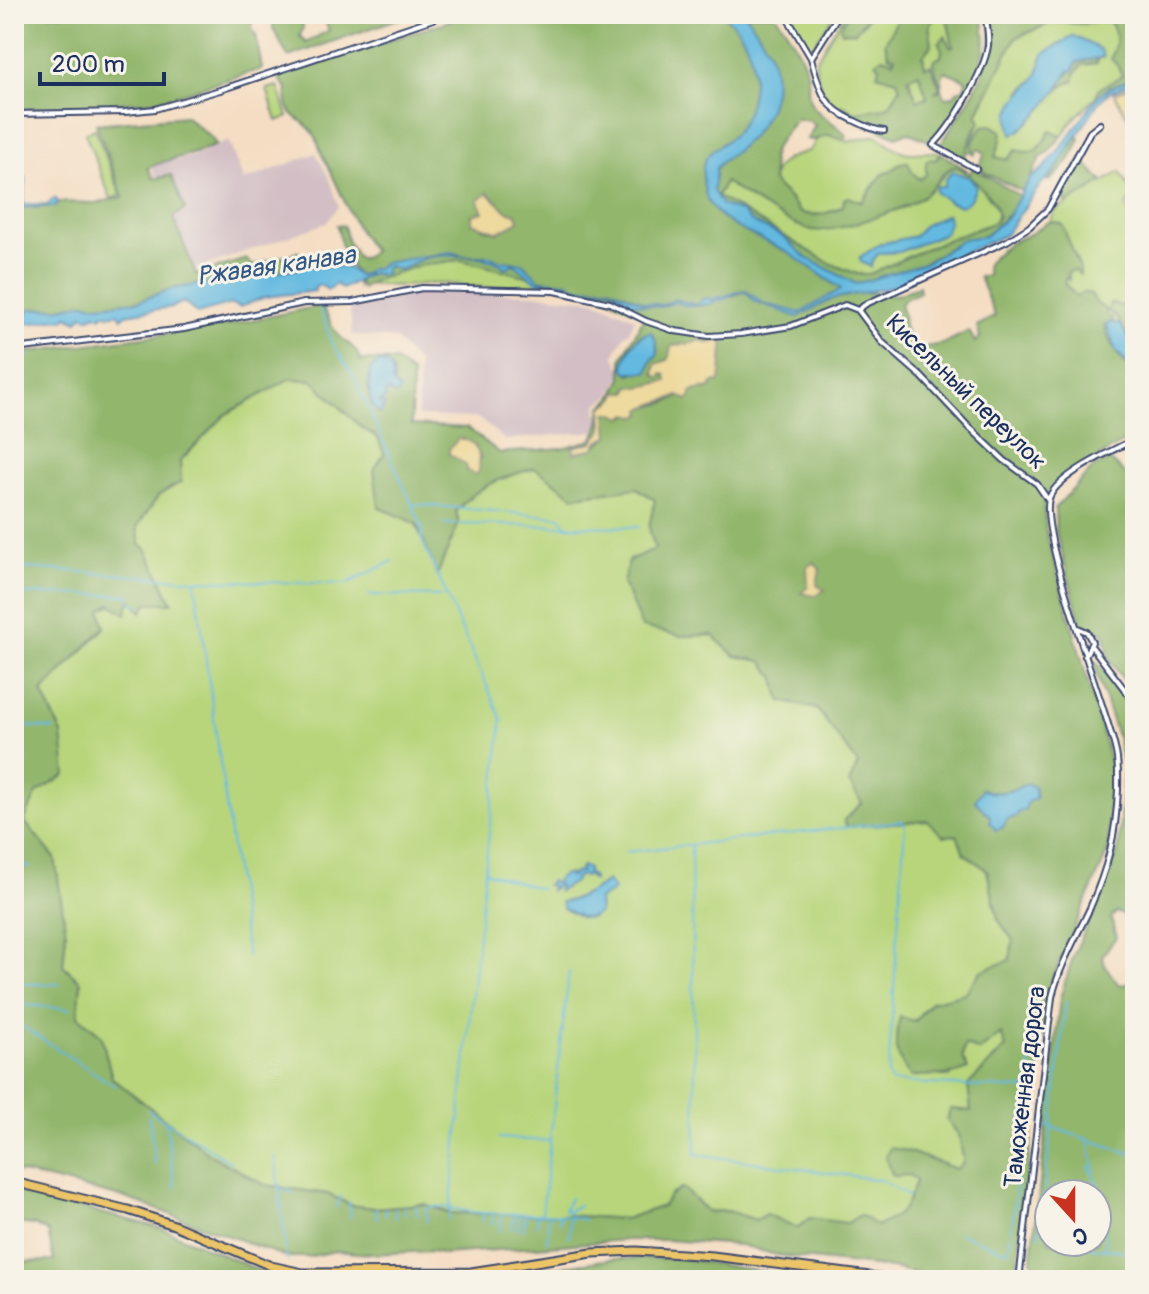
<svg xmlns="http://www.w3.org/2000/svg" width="1149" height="1294" viewBox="0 0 1149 1294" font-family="Pangolin,sans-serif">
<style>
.industrial{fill:#d2bec4}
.green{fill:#b8d57c;stroke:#6a826d;stroke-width:2;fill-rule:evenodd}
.forest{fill:#92b66c;stroke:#567265;stroke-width:2;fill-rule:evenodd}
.sand{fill:#eeda9e;stroke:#84847e;stroke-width:2}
.water{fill:#63b9e0;stroke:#3f749f;stroke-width:2}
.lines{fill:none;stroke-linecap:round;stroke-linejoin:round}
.stream{stroke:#63b9e0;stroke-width:2}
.street-casing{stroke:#3c496d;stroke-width:8}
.primary-casing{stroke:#3c496d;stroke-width:11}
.street{stroke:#fff;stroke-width:4}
.primary{stroke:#edc569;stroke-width:7}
.labels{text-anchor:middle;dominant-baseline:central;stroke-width:6;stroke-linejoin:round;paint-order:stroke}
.street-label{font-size:24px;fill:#1b2f5e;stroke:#f7f3e8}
.water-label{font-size:26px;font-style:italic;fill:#315885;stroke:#f7f3e8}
</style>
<rect width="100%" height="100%" fill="#f7f3e8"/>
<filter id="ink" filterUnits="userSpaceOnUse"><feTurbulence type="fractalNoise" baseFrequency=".0125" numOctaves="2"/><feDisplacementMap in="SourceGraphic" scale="16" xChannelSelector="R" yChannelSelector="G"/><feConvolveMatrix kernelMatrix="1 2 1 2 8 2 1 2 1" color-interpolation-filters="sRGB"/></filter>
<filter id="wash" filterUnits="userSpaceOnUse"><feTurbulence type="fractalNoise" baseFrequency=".006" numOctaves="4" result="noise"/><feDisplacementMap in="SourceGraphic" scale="32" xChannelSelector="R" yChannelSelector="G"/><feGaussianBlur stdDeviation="1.8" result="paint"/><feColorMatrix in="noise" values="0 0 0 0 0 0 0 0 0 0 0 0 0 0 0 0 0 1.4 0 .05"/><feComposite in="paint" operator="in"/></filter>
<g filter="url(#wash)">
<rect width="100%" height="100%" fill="#f4ddc2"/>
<path class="industrial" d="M 228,141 L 244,181 L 316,153 L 330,180 L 339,206 L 326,223 L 194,270 L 151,166 L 170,158 L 178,160 L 200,154 Z
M 422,291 L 531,294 L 593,300 L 635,318 L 629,333 L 626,333 L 614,355 L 623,373 L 610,395 L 597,405 L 599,419 L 596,431 L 505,440 L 478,418 L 418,416 L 418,364 L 395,339 L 352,335 L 350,308 L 404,296 L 407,293 Z"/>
<path class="green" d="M 789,14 L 835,14 L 812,47 L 807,45 Z
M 844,14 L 848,14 L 842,22 L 842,32 C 856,32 863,26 870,14 L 900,14 L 893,61 L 900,88 C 896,93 893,102 888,106 C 880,112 861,112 851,112 L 848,107 L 835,106 C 823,95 815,76 816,60 Z
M 938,14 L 947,18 L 953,46 L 942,51 L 941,57 L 933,61 L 941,90 L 933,93 L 939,89 L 925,67 L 923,56 L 932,44 L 929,25 Z
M 1097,21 L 1110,22 C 1119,36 1117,44 1111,59 L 1118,64 L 1123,76 L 1099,89 L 1095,98 L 1073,120 L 1062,136 L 1050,131 C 1041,149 1037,156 1016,151 L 1007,160 L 995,157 L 1001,140 L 973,142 L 972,152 L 967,151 L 980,121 L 977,115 L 1015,38 L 1053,22 L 1086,24 ZM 1073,36 L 1100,49 L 1102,58 L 1097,59 L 1096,63 L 1082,65 L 1075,74 L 1075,80 C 1050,90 1037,120 1012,134 L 1021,92 L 1038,76 L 1042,59 L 1050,50 Z
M 919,73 L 927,97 L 917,101 L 908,77 Z
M 278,86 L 288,117 L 277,121 L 267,89 Z
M 95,129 L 121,195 L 111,199 L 85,133 Z
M 829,135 L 848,142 L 876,135 C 886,142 900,154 913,153 C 923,153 930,151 941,153 L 927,171 L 926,176 L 919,179 C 897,157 873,181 863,202 L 853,200 C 836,210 818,220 799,212 C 792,197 780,193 772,180 C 777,158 792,158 810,150 L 819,136 Z
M 956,167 C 973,174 991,196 998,212 L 995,222 L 934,245 L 870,274 L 857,274 L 829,263 L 717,196 L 725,182 L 761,206 L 816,231 L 841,227 L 905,207 L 926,194 L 950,169 ZM 947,214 L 949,221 L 945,233 L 900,252 L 879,253 L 872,261 L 860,258 L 880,244 L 915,236 Z
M 1120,172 L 1134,195 L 1126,207 L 1135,220 L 1133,235 L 1135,238 L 1135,403 L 1024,277 L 1055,211 Z
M 447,256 L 521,270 L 538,282 L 570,285 L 576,289 L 591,290 L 583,293 L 558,286 L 523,284 L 491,288 L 439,283 L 403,286 L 360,284 L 358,287 L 356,279 Z
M 289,379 L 313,380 L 361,427 L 378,438 L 437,574 L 459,523 L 456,512 C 477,485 503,477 535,468 L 574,496 L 637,488 L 655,500 L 649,527 L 680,636 L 712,635 L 735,656 L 762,661 L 774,676 L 781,701 L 817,709 L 858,764 L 862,803 L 844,820 L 847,827 L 928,820 L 943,836 L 957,835 L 964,853 L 987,870 L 998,919 L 1013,940 L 1010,961 L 981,971 L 966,993 L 931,1002 L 914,1021 L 911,1077 L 931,1074 L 950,1077 L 962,1057 L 965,1045 L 1001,1034 L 1006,1047 L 968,1085 L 972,1111 L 950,1109 L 947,1120 L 959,1135 L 964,1162 L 956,1169 L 907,1151 L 909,1175 L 917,1180 C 912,1192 907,1211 896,1218 C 873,1234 834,1221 809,1218 L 798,1228 L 766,1214 L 756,1220 L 728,1211 L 707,1212 L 697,1200 L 671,1196 L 663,1206 L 625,1219 L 563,1215 L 450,1213 L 424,1204 L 374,1208 L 350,1205 L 328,1194 L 265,1185 L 212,1156 L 112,1078 L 101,1035 L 78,1016 L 81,982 L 63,965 L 66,933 L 24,821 L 62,734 L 41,693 L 105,628 L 100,610 C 124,597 146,603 172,602 L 147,550 L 140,544 L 137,527 L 159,495 L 181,482 L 180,461 L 225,415 ZM 582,866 L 588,869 L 587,873 L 592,880 L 588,876 L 578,876 L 574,882 L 558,891 L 559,885 L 553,886 L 547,883 L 557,884 L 560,877 L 569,874 L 572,877 L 574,873 L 581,872 ZM 605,882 L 612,892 L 598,900 L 599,913 L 590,918 L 581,918 L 567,910 L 561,902 C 574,901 595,891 605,882 Z"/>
<path class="forest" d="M 14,14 L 255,14 L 251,28 L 256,35 L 262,69 L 156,101 L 14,110 Z
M 273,14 L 297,14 L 302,18 L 303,27 L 300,36 L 306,43 L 329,30 L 324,19 L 317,14 L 412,14 L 288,57 L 273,28 Z
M 470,14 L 775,14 C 788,32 803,53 808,76 C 809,84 807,94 810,101 C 817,117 838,122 847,137 L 844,139 L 829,135 L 813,140 L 807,139 L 815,126 L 810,121 L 797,119 C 793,122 774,146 773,152 C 771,161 774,170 772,180 C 780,193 792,197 799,212 C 814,218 829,214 843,206 L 844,199 L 848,197 L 862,202 L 883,174 L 892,171 L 900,163 L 908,162 L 912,172 L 919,179 L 926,175 L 926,161 L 930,159 L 936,160 L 941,153 L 967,170 L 967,172 C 961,169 955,165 949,169 C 939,176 933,189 923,196 C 906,209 833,234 812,230 C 787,225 747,196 725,182 L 717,196 L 829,263 L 857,274 L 870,274 L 934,245 L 995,222 L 998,215 L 994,203 L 969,174 L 973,168 L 1020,196 L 1011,212 L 981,239 L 960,241 L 919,266 L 864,282 L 866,293 L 898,295 L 919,286 L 920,292 L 905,299 L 900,305 C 905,314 902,323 906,332 C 908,338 916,344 920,348 L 943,344 L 969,331 L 975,342 L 980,337 L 977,326 L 995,316 L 979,277 L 988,275 L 986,266 C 997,250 1010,242 1028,235 C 1042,229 1044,217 1062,224 L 1080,269 L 1080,275 L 1075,270 L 1068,272 L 1069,280 L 1066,278 L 1064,283 L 1077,297 L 1082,292 L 1091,294 L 1096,303 L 1106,310 L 1106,315 L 1113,319 L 1113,323 L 1105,325 C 1107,343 1121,361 1135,373 L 1135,435 L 1059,481 L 1044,501 L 1046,532 L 1112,768 L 1108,851 L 1053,977 L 1043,1026 L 1017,1270 L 1013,1273 L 1011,1280 L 953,1280 L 892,1268 L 776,1255 L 741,1245 L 666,1240 L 626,1240 L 444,1254 L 433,1251 L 371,1254 L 335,1251 L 308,1257 L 286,1257 L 126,1198 L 14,1171 L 14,354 L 219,327 L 319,306 C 330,313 329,326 338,335 C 348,345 356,346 360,360 L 395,361 L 412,374 L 411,425 L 467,428 L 500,453 L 562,448 L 592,440 L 598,430 L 602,407 L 612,398 L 622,378 L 622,358 L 645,316 L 603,295 L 461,260 L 421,265 L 373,281 L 362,289 L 342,247 L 337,225 L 344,226 L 348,243 L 359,259 L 364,258 L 373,251 C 350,223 341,188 323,157 C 319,150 319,141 314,134 C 302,115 283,120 287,89 L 278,77 ZM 488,193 L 507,211 L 512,223 L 498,232 L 483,228 L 472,215 L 483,212 ZM 648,334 L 656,342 L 658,354 L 651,361 L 647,372 L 640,370 L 630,374 L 630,349 L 639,336 ZM 699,340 L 709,343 L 723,341 L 712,383 L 664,403 L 646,407 L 622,418 L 613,413 L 606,413 L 609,436 L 591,449 L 575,453 L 576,446 L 592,442 L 603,430 C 596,400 620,403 630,387 L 641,387 L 667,381 L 666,375 L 654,374 L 656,364 L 668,360 L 675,345 L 687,346 ZM 385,363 L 393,371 L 394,387 L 385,393 L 385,397 L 380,403 L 382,409 L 380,411 L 374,408 L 368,389 L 370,369 ZM 289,379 L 312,380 L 361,427 L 378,438 L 384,454 L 374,470 L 379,507 L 417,524 L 437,575 L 459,523 L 456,511 C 477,485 503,477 535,468 L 574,496 L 637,488 L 655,500 L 649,527 L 655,549 L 629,560 L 623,583 L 642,627 L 680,636 L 712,635 L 735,656 L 762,661 L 774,676 L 781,701 L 817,709 L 858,764 L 849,783 L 862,803 L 844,820 L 847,827 L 927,820 L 943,836 L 957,835 L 964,853 L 987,870 L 998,919 L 1013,940 L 1010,960 L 981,971 L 965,993 L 931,1002 L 915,1021 L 900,1017 C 893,1044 894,1055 911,1077 C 935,1073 946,1079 968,1069 L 962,1057 L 965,1045 L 979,1051 L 1001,1034 L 1006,1047 L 968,1085 L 971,1111 L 951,1109 L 947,1120 L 959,1135 L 964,1163 L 956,1169 L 907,1151 L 890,1148 L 885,1157 L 893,1176 L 909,1175 L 916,1180 C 907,1207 904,1215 877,1226 L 860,1215 L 847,1223 L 809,1218 L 798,1228 L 766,1214 L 756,1220 L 728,1211 L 707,1212 L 683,1188 L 670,1195 L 663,1206 L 625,1219 L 563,1215 L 450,1213 L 424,1204 L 374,1208 L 351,1205 L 328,1194 L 265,1185 L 212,1156 L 112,1078 L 101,1035 L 78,1016 L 81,982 L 63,965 L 66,933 L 55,858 L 24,821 L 37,793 L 66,775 L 62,734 L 42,692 L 105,627 L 101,610 L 111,604 L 126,614 L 130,600 L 142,612 L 147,603 L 172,603 L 147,550 L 140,544 L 137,527 L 159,495 L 181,482 L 180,461 L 225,415 ZM 464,439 L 475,446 L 481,459 L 467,470 L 467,465 L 449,453 ZM 1027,784 L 1002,828 L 985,809 L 982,789 C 997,797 1012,790 1027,784 Z
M 848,14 L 870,14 L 855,32 L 842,32 L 840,26 Z
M 900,14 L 938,14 L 929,25 L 932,44 L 923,56 L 925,67 L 931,65 L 940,88 L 934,93 L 941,90 L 933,61 L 941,57 L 942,50 L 939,43 L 945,36 L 950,47 L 953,46 L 947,18 L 940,14 L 982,14 C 984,26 986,39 984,51 C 980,77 950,125 931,142 L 908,132 L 896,137 L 845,113 L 843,106 L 855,112 L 884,108 L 890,105 L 900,88 L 897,80 L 877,74 L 880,66 L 876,62 L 882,57 L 893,61 L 895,57 L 889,56 L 885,43 ZM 945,71 L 966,80 L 964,89 L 957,91 L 954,96 L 945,97 C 941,89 940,79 945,71 ZM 919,73 L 927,97 L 917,100 L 908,78 Z
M 989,14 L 1135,14 L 1135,77 L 1110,87 L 1095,98 L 1099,89 L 1122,76 L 1117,64 L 1111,59 C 1116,44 1119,36 1110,22 L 1097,21 L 1086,24 L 1053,22 L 1015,38 L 977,114 L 981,121 L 972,134 L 964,160 L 944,150 L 941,144 C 958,117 987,78 990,46 C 992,36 990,24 989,14 Z
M 1097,59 L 1097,63 L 1082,65 L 1075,74 L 1075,80 L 1059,87 L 1063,75 L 1066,76 L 1077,62 Z
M 186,116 C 195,127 210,132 216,145 C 193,156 170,157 148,168 L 154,179 L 171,175 L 185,209 L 173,217 L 196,275 L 246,259 L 252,266 L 298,252 L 306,262 L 320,255 L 331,255 L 338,268 L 309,265 L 268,275 L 171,289 L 139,301 L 99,305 L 84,303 L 61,308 L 31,309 L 14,315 L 14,217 L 24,207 C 34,208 51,209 58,202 L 96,203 L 123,197 L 96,124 Z
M 991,125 L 1002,131 L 1001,140 L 995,157 L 1007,160 L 1016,150 C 1037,156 1041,149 1050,131 L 1062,136 L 1046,155 L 1041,157 L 1023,192 L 985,173 L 979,166 L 985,153 L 978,149 L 974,155 C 969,144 976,135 983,126 Z
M 1078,135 L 1080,139 C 1072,157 1065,169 1049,181 L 1047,180 L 1055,171 Z
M 1082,159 L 1103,182 L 1066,204 C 1059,177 1068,181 1082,159 Z
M 1110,303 L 1135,309 L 1135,348 L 1117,318 L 1108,311 Z
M 1110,460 L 1135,483 L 1135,696 L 1109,659 L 1105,634 L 1081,624 L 1056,532 L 1055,508 L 1093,468 Z
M 1091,656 L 1135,709 L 1135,919 L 1116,912 L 1111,918 L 1116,937 L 1102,956 L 1105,966 L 1119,985 L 1135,983 L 1135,1280 L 1044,1280 L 1033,1266 L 1032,1257 L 1060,998 L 1074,954 L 1104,889 L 1118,851 L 1124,768 L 1117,736 ZM 1049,1194 L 1097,1194 L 1097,1242 L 1049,1242 Z
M 14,1191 L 161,1228 L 274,1277 L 293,1280 L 14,1280 L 14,1262 L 54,1261 L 48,1232 L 35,1225 L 14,1223 Z
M 678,1258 L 816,1280 L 444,1280 L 482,1279 L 611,1259 Z"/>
<path class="sand" d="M 1135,85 L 1135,108 L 1130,112 L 1135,112 L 1132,124 L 1114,93 Z
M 488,193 L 507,211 L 517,214 L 519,221 L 499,232 L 472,223 L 472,215 L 483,212 L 478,200 Z
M 699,340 L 709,343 L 723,340 C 724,343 721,375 720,382 L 712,383 L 711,388 L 692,391 L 689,400 L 678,396 C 668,400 649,404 642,410 L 643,414 L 637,416 L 628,414 L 622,418 L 613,413 L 607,413 L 609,436 L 596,443 L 596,448 L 574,453 L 573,447 L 592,442 L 603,430 L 602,408 L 615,399 L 617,392 L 628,392 L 630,386 L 641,387 L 667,381 L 666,375 L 663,374 L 659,378 L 654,374 L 656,364 L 668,360 L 671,347 C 680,342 689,347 699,340 Z
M 458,439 C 477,438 481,455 479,471 L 474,475 L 467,470 L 466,465 L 449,454 L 449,449 Z
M 814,562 L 820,569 L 817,585 L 825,590 L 815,596 L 801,593 L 808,587 L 807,567 Z"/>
<path class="water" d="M 721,14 L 746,14 C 753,26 764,39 769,51 C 787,99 760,136 721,162 L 716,168 L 713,191 L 722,205 L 741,212 L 752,222 L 782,236 L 807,258 L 856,284 L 927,262 L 963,239 L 985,236 L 1008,216 L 1030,178 C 1052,167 1082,116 1099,95 L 1111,87 L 1135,77 L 1135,81 L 1108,93 L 1098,103 L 1055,171 L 1041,184 L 1005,235 L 947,260 L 896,286 L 832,299 L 798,317 L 753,301 L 748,293 L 743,292 C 722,299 698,313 676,302 L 661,307 L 631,303 L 611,289 L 580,290 L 570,285 L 537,282 L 514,264 L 505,268 C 493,254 444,254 427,258 C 416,260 408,267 398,270 L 389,266 L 385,268 L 385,274 L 380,275 L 372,273 L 342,289 L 336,284 L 328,290 L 320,285 L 315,287 L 315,291 L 265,297 L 240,307 L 231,304 L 197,314 L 184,302 L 172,307 L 126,314 L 122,318 L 118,313 L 108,315 L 104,313 L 101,317 L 96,314 L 88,318 L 83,315 L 78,321 L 67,316 L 64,320 C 44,317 32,329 14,320 L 14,315 L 24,314 L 31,309 L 61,308 L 84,303 L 99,305 L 139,301 L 171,289 L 300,268 L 303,262 L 309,265 L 347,267 L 359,276 L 366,273 L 370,268 L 379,268 L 383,263 L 451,252 L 465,256 L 491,256 L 501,261 L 522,263 L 540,280 L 567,282 L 579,288 L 609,287 L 643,302 L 663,305 L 675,299 L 696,305 L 705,298 L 714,299 L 745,290 L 763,303 L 800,313 L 841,289 C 822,276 805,263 785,251 C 760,236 725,229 709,203 C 704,195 701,171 704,162 C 709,149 727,143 735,133 C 762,100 760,37 721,14 Z
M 1073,36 L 1100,49 L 1104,57 L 1077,62 L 1073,71 L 1069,70 C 1058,91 1037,119 1013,135 C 1000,105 1023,96 1036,77 C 1041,70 1041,60 1045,53 Z
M 953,171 L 971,178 L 976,187 C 965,218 952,203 935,192 L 936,186 L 944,187 L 945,180 Z
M 19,174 L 26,178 L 23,204 L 47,204 L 55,198 L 58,202 L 55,206 L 24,207 L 14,217 Z
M 947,214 L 949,221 L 945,233 L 900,252 L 879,253 L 872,261 L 871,267 L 861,262 L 860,257 L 880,244 L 915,236 L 923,226 Z
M 1110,322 L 1121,325 L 1135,350 L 1135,372 L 1116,351 L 1107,326 Z
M 651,332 L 656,341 L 658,354 L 651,361 L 648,372 L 627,372 L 624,367 C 626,351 636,335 651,332 Z
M 380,362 C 393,365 393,372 392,383 L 400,391 L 398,394 L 392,394 L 390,391 L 385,393 L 386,397 L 380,403 L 385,404 L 380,414 C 365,403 370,389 370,369 Z
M 1027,784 L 1034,786 L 1036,798 L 1028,802 L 1025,810 L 1019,812 L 1016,817 L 1008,819 L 1002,828 L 996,830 L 990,823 L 990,816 L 975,801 L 982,789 C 997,797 1012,791 1027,784 Z
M 582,866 L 588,869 L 587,873 L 592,876 L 593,880 L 588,876 L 578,876 L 574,882 L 558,891 L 559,885 L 550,890 L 552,886 L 547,885 L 551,881 L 556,884 L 557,879 L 564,874 L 572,877 L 574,873 L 581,872 L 579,870 Z
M 607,881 L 614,890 L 598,900 L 599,913 C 584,924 576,914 563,908 L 561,902 C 575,901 596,890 607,881 Z"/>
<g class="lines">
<path class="stream" d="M 321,309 L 331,342 L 353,375 L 422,526 L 422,540 L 502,720 L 485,869 L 488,873 L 541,889
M 14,363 L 29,355
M 414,504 L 560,517 L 566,525
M 443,524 L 639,527
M 14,567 L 195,580 L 247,957
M 196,580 L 346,584 L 393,561
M 14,594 L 130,595 L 131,603 L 142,606
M 369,595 L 447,596
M 14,725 L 54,729
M 691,846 L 696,1154 L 881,1180 L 908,1196
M 626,852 L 902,821 L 905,825 L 888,1076 L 892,1082 L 1027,1089
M 14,865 L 30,867
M 14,984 L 59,984
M 14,1004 L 71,1009
M 14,1021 L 115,1086
M 148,1110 L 231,1162
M 149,1117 L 155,1164
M 1025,1119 L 1035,1122
M 166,1121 L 175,1187
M 1042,1124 L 1135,1155
M 499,1138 L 549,1141
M 1089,1140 L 1095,1172
M 275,1154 L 287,1260
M 1089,1166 L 1106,1203 L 1105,1249 L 1129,1251
M 281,1189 L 293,1192
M 349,1202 L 350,1217
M 404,1206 L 405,1215
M 416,1206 L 417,1216
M 337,1207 L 341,1196
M 426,1207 L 427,1221
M 430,1207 C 443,1204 460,1211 473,1212 C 511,1216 549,1210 585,1220
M 395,1208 L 396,1218
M 376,1209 L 377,1218
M 386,1209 L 386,1216
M 570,1210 L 580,1205
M 569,1212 L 564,1210 L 570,1198
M 542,1214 L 569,972
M 449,1220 L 485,870
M 482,1222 L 483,1214
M 560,1223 L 560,1216
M 492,1224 L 493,1214
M 537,1224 L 538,1215
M 512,1229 L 514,1214
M 518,1229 L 520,1215
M 524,1230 L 526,1215
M 500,1231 L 502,1214
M 959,1233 L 1000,1249 L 1009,1250 L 1039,990
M 1039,1236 L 1066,1001
M 569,1237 L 570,1217
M 547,1242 L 549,1215
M 1079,1246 L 1104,1249
M 292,1274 L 293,1280"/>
</g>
</g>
<g filter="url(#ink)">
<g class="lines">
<defs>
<path id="street" d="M 785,14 L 811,58 L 839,14
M 811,58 C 820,88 821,106 853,120 C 863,125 873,130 884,131
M 14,114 L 125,112 L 155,109 L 220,90 L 448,14
M 976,169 L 933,145 C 952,127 984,72 988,46 C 989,35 987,24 985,14
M 858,310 L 866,304 L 1007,241 L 1029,227 L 1048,209 L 1090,132 L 1100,124
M 14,349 L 184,329 L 304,303 L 353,302 L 422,288 L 555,291 L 610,303 L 646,321 L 675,331 L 709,336 L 741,334 L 791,326 L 845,305 L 858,310 L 882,342 L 922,377 L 967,425 L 1004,460 L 1037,484 L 1048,500
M 1078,628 L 1087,632 L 1092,642 L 1085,656
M 1092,647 L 1135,703
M 1019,1280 L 1052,997 C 1060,964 1076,938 1090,908 C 1108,867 1116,835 1118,790 C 1118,776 1119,762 1115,748 C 1105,704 1035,528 1050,496 C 1060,474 1113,450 1135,439"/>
<path id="primary" d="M 14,1182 L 128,1210 L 174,1225 L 271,1266 L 303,1273 L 471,1272 L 592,1253 L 636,1251 L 713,1256 L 901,1280"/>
</defs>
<use href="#street" class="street-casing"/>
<use href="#primary" class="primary-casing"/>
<use href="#street" class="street"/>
<use href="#primary" class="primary"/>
</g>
</g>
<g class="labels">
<g class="street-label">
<text transform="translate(966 392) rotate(44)">Кисельный переулок</text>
<text transform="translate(1025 1087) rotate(-83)">Таможенная дорога</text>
</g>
<g class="water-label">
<text transform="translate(276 266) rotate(-8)">Ржавая канава</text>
</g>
</g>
<rect width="1149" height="1294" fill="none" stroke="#f7f3e8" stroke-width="48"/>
<g transform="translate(1073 1218) rotate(159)"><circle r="38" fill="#f7f3e8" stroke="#9fa5b1" stroke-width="2"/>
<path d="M0-6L14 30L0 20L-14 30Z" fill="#c8321e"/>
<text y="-12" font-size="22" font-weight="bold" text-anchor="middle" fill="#1b2f5e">С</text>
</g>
<path d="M40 72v12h124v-12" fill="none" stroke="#1b2f5e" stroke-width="4"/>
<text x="52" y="72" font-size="24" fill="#1b2f5e" stroke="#f7f3e8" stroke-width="6" paint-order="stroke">200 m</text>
</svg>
